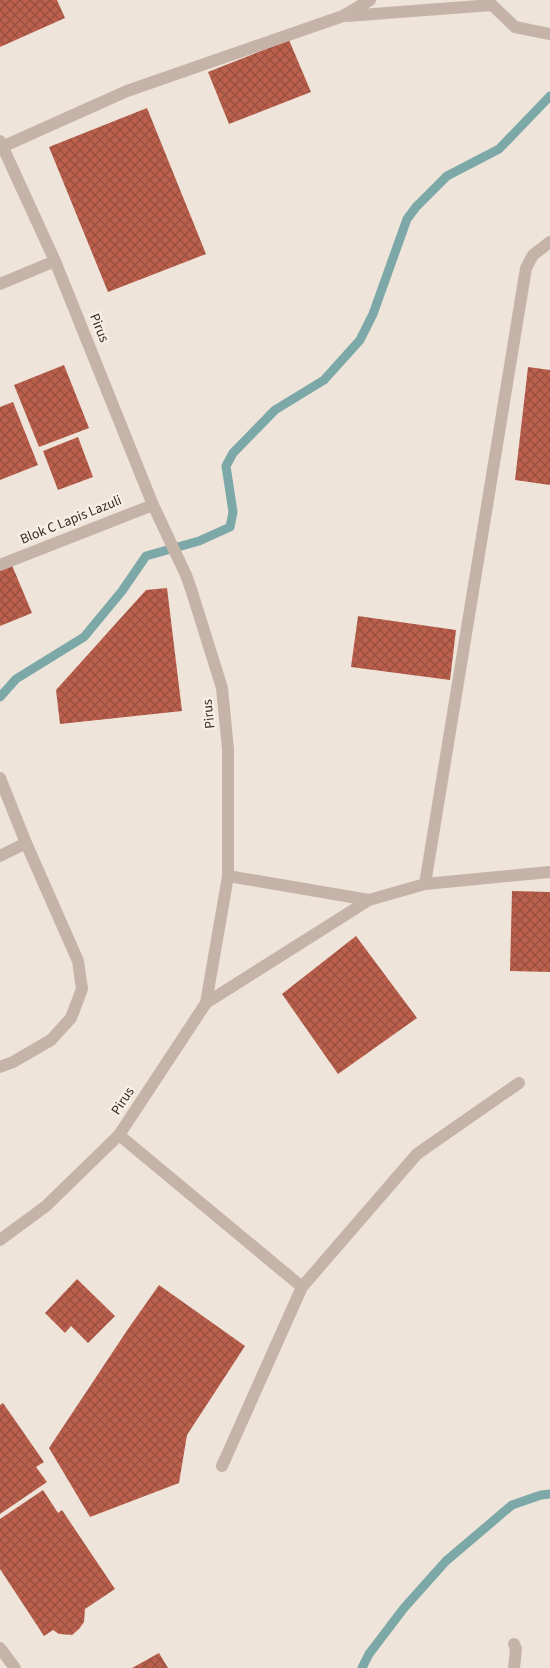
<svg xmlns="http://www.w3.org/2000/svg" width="550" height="1668" viewBox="0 0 550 1668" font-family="'Source Sans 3',sans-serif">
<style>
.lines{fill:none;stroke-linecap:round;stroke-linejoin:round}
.stream{stroke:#7ca9a8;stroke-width:9}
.building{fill:url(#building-cross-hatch)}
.street{stroke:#c6b3a8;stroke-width:12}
.labels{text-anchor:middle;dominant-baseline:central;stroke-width:5;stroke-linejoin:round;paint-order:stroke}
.street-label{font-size:14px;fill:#332a27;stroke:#f7eee6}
</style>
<defs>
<pattern id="building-cross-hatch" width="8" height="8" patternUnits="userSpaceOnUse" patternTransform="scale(1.25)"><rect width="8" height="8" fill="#bb604c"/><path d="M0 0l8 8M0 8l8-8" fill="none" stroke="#994f3f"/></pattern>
</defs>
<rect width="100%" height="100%" fill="#efe4da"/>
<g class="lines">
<path class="stream" d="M 0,697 L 16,679 L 84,637 L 122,591 L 146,556 L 199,541 L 230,527 L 233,512 L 226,466 L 233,453 L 275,410 L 324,380 L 360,340 L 373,314 L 407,219 L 416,207 L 447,176 L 499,149 L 550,96
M 362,1668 L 369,1654 L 404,1608 L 446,1561 L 512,1505 L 541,1495 L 550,1494"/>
</g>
<path class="building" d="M 0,0 L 57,0 L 65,18 L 0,47 Z
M 289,40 L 311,92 L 229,124 L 208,72 Z
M 147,108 L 206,254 L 108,292 L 49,147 Z
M 64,365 L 89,428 L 39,447 L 14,385 Z
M 528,367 L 550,370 L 550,485 L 515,480 Z
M 13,402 L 38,465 L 0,480 L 0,407 Z
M 78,437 L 93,477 L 58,490 L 43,451 Z
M 11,563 L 32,613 L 0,626 L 0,567 Z
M 167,588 L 182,711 L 60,724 L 56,690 L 146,590 Z
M 358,616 L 456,630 L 450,680 L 351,667 Z
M 512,891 L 550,892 L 550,972 L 510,971 Z
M 356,936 L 417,1018 L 338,1074 L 282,994 Z
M 77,1279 L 115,1316 L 88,1343 L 71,1326 L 65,1333 L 45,1313 Z
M 159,1285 L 245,1346 L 187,1435 L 179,1483 L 90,1517 L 49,1448 L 128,1329 Z
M 3,1403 L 44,1462 L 36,1467 L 47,1482 L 0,1514 L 0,1405 Z
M 43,1490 L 58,1513 L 62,1510 L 115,1589 L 85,1609 L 84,1622 L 79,1629 L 72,1635 L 59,1634 L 53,1630 L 44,1636 L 0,1569 L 0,1519 Z
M 159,1653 L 168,1668 L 132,1668 Z"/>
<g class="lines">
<path class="street" d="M 489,0 L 492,5 L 515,27 L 550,34
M 347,16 L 492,5
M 0,141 L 55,261 L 153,505 L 186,575 L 191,589 L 222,688 L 228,749 L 228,876 L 206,1003 L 119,1135 L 46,1206 L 0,1240
M 2,147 L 127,91 L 343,16 L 370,0
M 0,284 L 55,261
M 0,565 L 153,505
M 0,778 L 26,843 L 78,961 L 82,989 L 71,1018 L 51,1040 L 13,1062 L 0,1067
M 0,856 L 26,843
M 228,876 L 369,900 L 425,884 L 526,268 L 533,255 L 550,242
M 425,884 L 550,872
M 206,1003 L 369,900
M 119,1135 L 302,1287
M 222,1466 L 302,1287 L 417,1154 L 519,1083
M 514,1644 L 516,1649 L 514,1668
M 0,1648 L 15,1668"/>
</g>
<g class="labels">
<g class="street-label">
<text transform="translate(99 328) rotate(68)">Pirus</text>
<text transform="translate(71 520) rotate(-22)">Blok C Lapis Lazuli</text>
<text transform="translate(209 714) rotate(-96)">Pirus</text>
<text transform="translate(123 1101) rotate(-57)">Pirus</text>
</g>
</g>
</svg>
